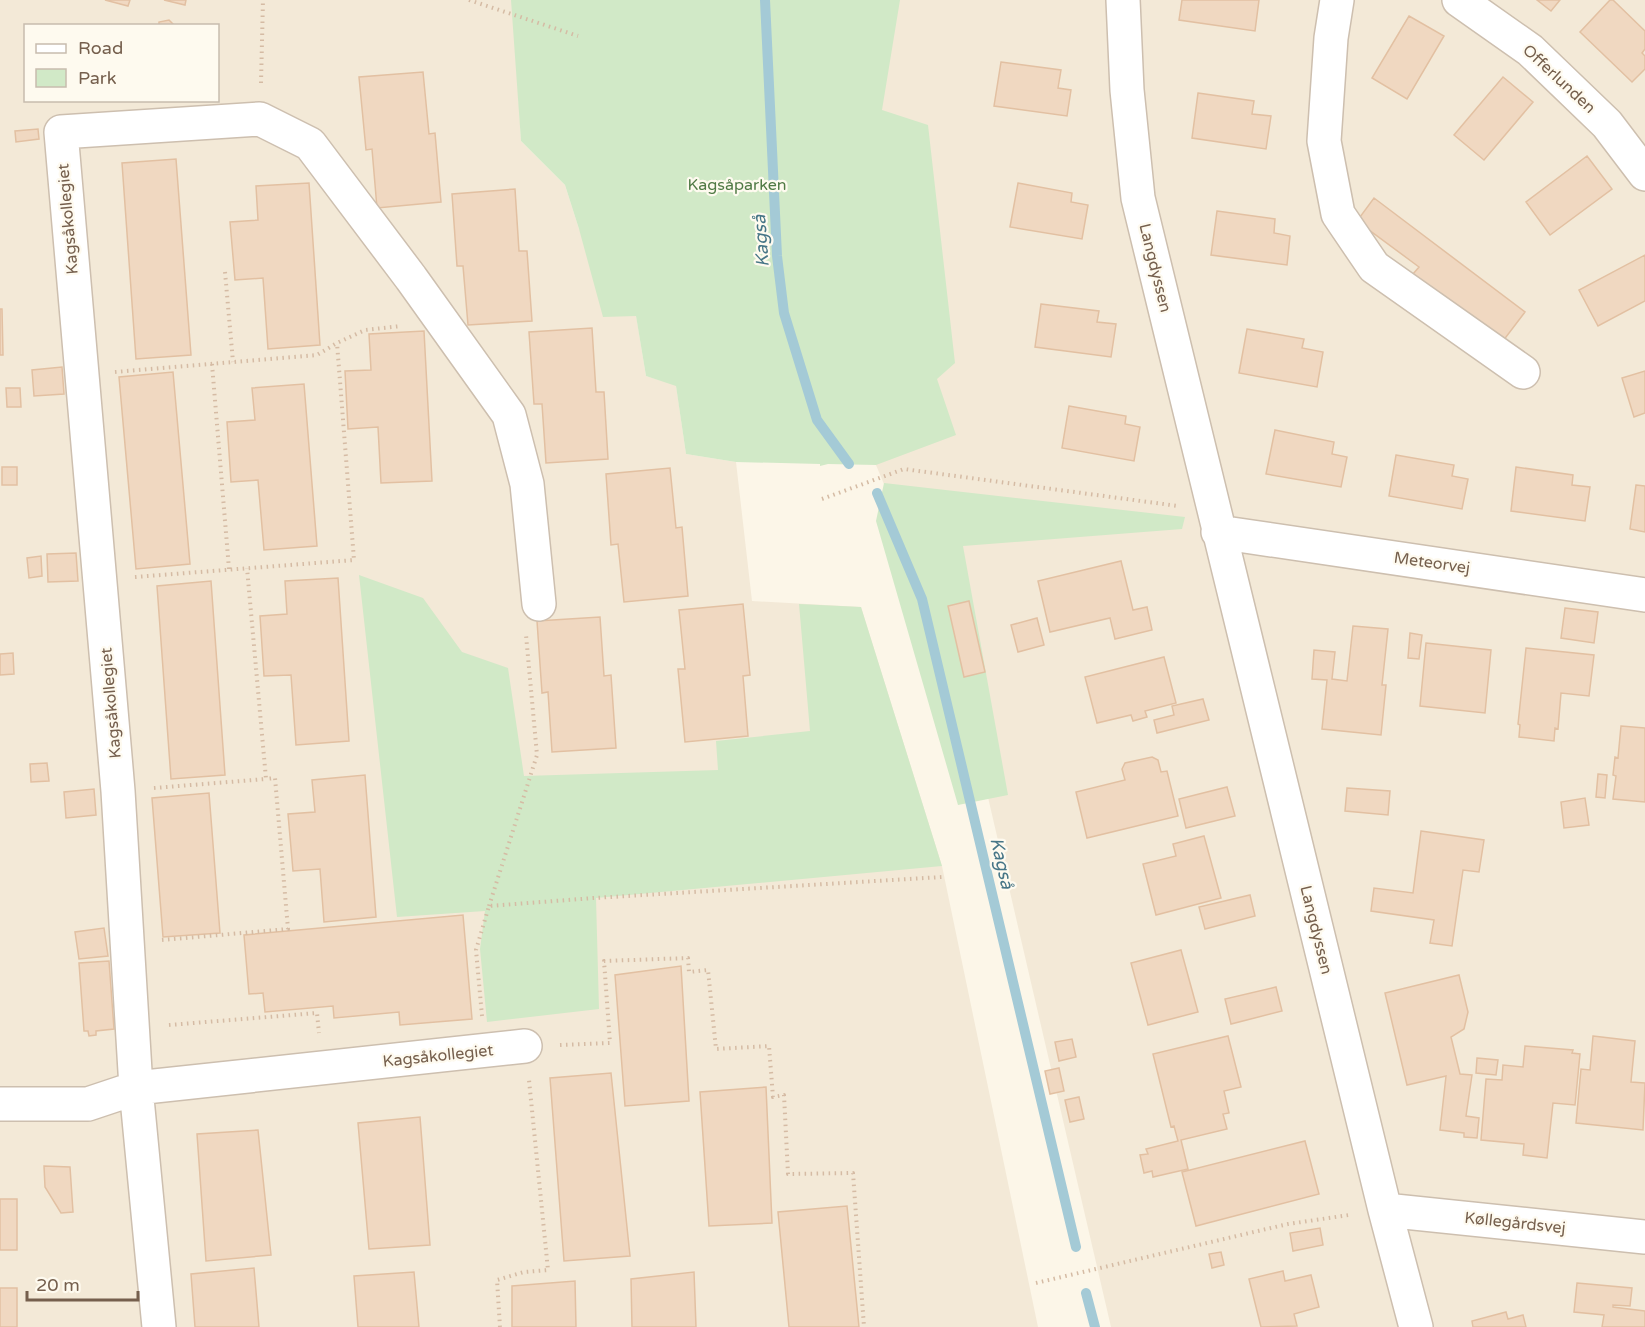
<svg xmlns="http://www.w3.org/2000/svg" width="1645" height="1327" viewBox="0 0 1645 1327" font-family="'Varela Round',sans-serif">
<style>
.residential{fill:#f3e9d7;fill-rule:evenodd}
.green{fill:#d1e9c7}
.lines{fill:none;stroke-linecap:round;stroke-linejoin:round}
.stream{stroke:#a4cad6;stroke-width:10}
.building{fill:#f0d8c1;stroke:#e2c0a2;stroke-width:1.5}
.minor-casing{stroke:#cdbfaf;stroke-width:36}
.path{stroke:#d5bba4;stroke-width:4;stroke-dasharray:1.5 4.5;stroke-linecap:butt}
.minor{stroke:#fff;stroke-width:33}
.labels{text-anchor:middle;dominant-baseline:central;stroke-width:4.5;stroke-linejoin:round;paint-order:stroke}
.street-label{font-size:16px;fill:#755f4d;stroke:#fefaef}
.park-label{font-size:16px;fill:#507a45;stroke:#fefaef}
.water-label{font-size:18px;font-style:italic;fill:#477687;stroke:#fefaef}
</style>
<rect width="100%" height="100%" fill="#fcf6e8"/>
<path class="residential" d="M 0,0 L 513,0 L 521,141 L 565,185 L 579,229 L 636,315 L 646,376 L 676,385 L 686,454 L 736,462 L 752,601 L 861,607 L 942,866 L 1038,1327 L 0,1327 ZM 26,26 L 218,26 L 218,100 L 26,100 Z
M 834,0 L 1645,0 L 1645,1327 L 1111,1327 L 954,651 L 876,465 L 829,110 Z"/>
<path class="green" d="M 511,0 L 900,0 L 882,110 L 928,125 L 955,363 L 937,379 L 956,435 L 876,465 L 828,464 L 820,466 L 820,464 L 736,462 L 686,454 L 676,386 L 646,376 L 636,316 L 603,317 L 579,229 L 565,185 L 521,141 Z
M 884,483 L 1185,517 L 1182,529 L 963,546 L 1008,795 L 958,805 L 876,521 Z
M 359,575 L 423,598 L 462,652 L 508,668 L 524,776 L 718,770 L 716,741 L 810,731 L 799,604 L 861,607 L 942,866 L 596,898 L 599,1009 L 487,1022 L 480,949 L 485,911 L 397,917 Z"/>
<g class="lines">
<path class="stream" d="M 765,0 L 777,256 L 784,313 L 817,420 L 849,464
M 877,493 L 922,599 L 1076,1247
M 1086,1293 L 1095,1327"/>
</g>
<path class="building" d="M 105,0 L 130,0 L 128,6 Z
M 164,0 L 186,0 L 185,5 Z
M 1182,0 L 1259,0 L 1255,31 L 1179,20 Z
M 1537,0 L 1560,0 L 1551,11 Z
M 1610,0 L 1613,0 L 1645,31 L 1645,49 L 1642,53 L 1645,56 L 1645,69 L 1632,82 L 1580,32 Z
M 1409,16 L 1444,36 L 1407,99 L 1372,78 Z
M 169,20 L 175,26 L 159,26 L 159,22 Z
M 1001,62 L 1061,70 L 1058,88 L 1071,90 L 1067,116 L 994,106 Z
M 423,72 L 429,134 L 435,133 L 441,202 L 377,208 L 372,149 L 366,150 L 359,77 Z
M 1503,77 L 1533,102 L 1484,160 L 1454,135 Z
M 1198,93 L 1254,101 L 1252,114 L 1271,116 L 1266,149 L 1192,138 Z
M 38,129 L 39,139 L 16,142 L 15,131 Z
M 1587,156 L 1612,189 L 1550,235 L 1526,202 Z
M 176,159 L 191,355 L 136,359 L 122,163 Z
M 309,183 L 320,345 L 268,349 L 263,278 L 235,280 L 230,222 L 258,220 L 256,186 Z
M 1018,183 L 1072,193 L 1071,202 L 1088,205 L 1082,239 L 1010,227 Z
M 515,189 L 519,251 L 527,251 L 532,321 L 468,325 L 463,266 L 457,266 L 452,194 Z
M 1374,198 L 1525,312 L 1503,341 L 1413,274 L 1419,267 L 1357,221 Z
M 1217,211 L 1275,219 L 1274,233 L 1290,236 L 1287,265 L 1211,255 Z
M 1645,255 L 1645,301 L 1598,326 L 1579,290 Z
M 1041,304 L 1099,311 L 1097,322 L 1116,324 L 1111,357 L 1035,347 Z
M 0,309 L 2,309 L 3,355 L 0,355 Z
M 592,328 L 596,392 L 604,392 L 608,459 L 546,463 L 542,404 L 534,404 L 529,332 Z
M 1247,329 L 1304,339 L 1302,348 L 1323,352 L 1317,387 L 1239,373 Z
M 424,331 L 432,481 L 381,483 L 378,427 L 348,429 L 345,371 L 371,370 L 369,334 Z
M 62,367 L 64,394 L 34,396 L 32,370 Z
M 1645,371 L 1645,413 L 1634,417 L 1622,378 Z
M 173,372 L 190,564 L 136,569 L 119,377 Z
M 304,384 L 317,546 L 264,550 L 258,480 L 231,482 L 227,422 L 255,420 L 252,388 Z
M 6,388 L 20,388 L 21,407 L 7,407 Z
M 1069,406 L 1126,416 L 1125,424 L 1140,427 L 1134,461 L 1062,448 Z
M 1275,430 L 1334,442 L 1332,454 L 1347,457 L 1341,487 L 1266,474 Z
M 1396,455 L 1454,465 L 1452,476 L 1468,479 L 1462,509 L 1389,496 Z
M 2,467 L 17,467 L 17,485 L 2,485 Z
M 1516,467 L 1573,475 L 1572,485 L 1590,487 L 1585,521 L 1511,511 Z
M 670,468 L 676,528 L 682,527 L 688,596 L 624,602 L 618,544 L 611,545 L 606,474 Z
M 1636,485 L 1645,486 L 1645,532 L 1630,529 Z
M 76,553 L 78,581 L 48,582 L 47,554 Z
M 41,556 L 42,576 L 29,578 L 27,558 Z
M 1121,561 L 1133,610 L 1147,607 L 1152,630 L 1115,639 L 1110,618 L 1050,632 L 1038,581 Z
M 338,578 L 349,741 L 296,745 L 291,675 L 264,676 L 260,616 L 287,614 L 285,581 Z
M 211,581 L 225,775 L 171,779 L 157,586 Z
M 969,601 L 985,672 L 964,677 L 948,606 Z
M 743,604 L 750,675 L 743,676 L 748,736 L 685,742 L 678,669 L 685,669 L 679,610 Z
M 1565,608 L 1598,612 L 1594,643 L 1561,638 Z
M 600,617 L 604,676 L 611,675 L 616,748 L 552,752 L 548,692 L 542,693 L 537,621 Z
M 1037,618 L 1044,645 L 1018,652 L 1011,625 Z
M 1353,626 L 1388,629 L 1382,685 L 1386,685 L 1381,735 L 1322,729 L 1327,680 L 1312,679 L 1314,650 L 1335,652 L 1332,679 L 1347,681 Z
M 1410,633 L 1422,635 L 1419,659 L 1408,658 Z
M 1426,643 L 1491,650 L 1485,713 L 1420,706 Z
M 1526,648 L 1594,655 L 1589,696 L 1561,693 L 1558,729 L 1555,728 L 1554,741 L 1519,737 L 1520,725 L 1518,724 Z
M 13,653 L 14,674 L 0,675 L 0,654 Z
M 1164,657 L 1176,703 L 1145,711 L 1147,717 L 1133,721 L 1131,715 L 1097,723 L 1085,677 Z
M 1203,699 L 1209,720 L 1157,733 L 1154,720 L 1174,715 L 1172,706 Z
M 1621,726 L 1645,728 L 1645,802 L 1613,799 L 1616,776 L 1613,775 L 1615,757 L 1618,758 Z
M 1152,757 L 1158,760 L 1161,772 L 1167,771 L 1178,816 L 1087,838 L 1076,792 L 1125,780 L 1122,769 L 1125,763 Z
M 47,763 L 49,781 L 31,782 L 30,764 Z
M 1598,774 L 1607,775 L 1605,798 L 1596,797 Z
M 365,775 L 376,917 L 324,922 L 320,869 L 293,871 L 288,814 L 315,812 L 312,780 Z
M 1227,787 L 1235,816 L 1186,828 L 1179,799 Z
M 1347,788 L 1390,791 L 1388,815 L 1345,811 Z
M 94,789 L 96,815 L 66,818 L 64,792 Z
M 209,793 L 220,933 L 163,937 L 152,798 Z
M 1585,798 L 1589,825 L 1564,828 L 1561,802 Z
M 1421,831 L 1484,840 L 1479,872 L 1463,870 L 1452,946 L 1430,943 L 1434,920 L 1371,911 L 1374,888 L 1413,893 Z
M 1204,836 L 1221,898 L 1156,915 L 1143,864 L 1176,856 L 1173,844 Z
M 1250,895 L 1255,916 L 1205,929 L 1199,907 Z
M 463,915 L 472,1019 L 400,1025 L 399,1012 L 334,1018 L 333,1006 L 265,1012 L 263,993 L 249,994 L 244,935 Z
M 104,928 L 108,956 L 79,959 L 75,932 Z
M 1181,950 L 1198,1012 L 1148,1025 L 1131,963 Z
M 109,961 L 114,1029 L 96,1031 L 96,1035 L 89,1036 L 88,1031 L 84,1031 L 79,963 Z
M 681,966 L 689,1101 L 625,1106 L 615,975 Z
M 1459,975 L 1468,1012 L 1464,1029 L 1451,1037 L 1460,1074 L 1472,1075 L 1466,1116 L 1479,1118 L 1477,1138 L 1464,1137 L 1464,1133 L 1440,1130 L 1446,1076 L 1407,1085 L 1385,993 Z
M 1276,987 L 1282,1011 L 1231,1024 L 1225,999 Z
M 1228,1036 L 1241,1087 L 1224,1091 L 1229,1113 L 1223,1114 L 1227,1129 L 1181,1140 L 1188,1169 L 1153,1177 L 1152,1171 L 1144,1173 L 1140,1155 L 1148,1154 L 1146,1149 L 1178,1141 L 1174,1126 L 1171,1127 L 1153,1054 Z
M 1593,1036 L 1635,1041 L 1631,1082 L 1645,1083 L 1643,1130 L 1576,1123 L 1581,1069 L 1590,1070 Z
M 1072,1039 L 1076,1057 L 1059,1061 L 1055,1042 Z
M 1525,1046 L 1573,1050 L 1572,1053 L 1580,1054 L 1575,1105 L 1553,1103 L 1547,1158 L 1523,1155 L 1524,1144 L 1481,1140 L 1486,1079 L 1502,1080 L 1503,1065 L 1523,1067 Z
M 1477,1058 L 1498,1060 L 1496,1075 L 1476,1073 Z
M 1059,1068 L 1064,1091 L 1050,1094 L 1045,1071 Z
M 611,1073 L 630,1256 L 564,1261 L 550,1078 Z
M 766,1087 L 772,1223 L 709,1226 L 700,1092 Z
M 1079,1097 L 1084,1119 L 1070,1122 L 1065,1100 Z
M 420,1117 L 430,1245 L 369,1249 L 358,1123 Z
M 258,1130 L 271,1255 L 206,1261 L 197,1134 Z
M 1305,1141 L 1319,1194 L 1196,1226 L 1182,1172 Z
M 44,1166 L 70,1167 L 73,1212 L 61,1213 L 45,1187 Z
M 0,1199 L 17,1199 L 17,1250 L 0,1250 Z
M 847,1206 L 859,1327 L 789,1327 L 778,1212 Z
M 1320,1228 L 1323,1245 L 1293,1251 L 1290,1233 Z
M 1221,1252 L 1224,1265 L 1212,1268 L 1209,1254 Z
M 254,1268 L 259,1327 L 195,1327 L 191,1274 Z
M 1283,1271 L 1285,1281 L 1311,1275 L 1319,1307 L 1294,1314 L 1297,1326 L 1261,1327 L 1249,1279 Z
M 414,1272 L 419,1327 L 358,1327 L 354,1276 Z
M 694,1272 L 696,1327 L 632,1327 L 631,1279 Z
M 575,1281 L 576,1327 L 512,1327 L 512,1286 Z
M 1577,1283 L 1632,1288 L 1630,1306 L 1613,1305 L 1613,1307 L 1645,1311 L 1645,1327 L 1602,1327 L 1604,1315 L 1574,1312 Z
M 0,1288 L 17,1288 L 17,1327 L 0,1327 Z
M 1506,1312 L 1508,1319 L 1523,1315 L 1526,1327 L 1473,1327 L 1472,1321 Z"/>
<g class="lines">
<defs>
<path id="minor" d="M 1123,0 L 1127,90 L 1138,198 L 1385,1210 L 1416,1327
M 1337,0 L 1331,38 L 1324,141 L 1338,214 L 1374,267 L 1523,372
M 1459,0 L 1530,50 L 1607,124 L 1645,174
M 1218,532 L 1645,595
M 0,1104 L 88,1104 L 136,1088 L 525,1046
M 1385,1210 L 1645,1237
M 159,1327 L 136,1088 L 118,791 L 61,132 L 260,119 L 310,144 L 411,278 L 509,415 L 527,484 L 539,604"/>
</defs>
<use href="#minor" class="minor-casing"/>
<path class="path" d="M 469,0 L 578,36
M 261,83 L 263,0
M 225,272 L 233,362
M 212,364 L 229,569
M 115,372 L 317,355 L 337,343 L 365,330 L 401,326
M 822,499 L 904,469 L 1178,506
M 135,577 L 354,560 L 337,343
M 154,788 L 266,779 L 247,568
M 489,906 L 537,755 L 526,635
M 162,940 L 288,929 L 275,778 L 266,779
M 482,1016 L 476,950 L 489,906 L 594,898 L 942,877
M 169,1025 L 317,1013 L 319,1033
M 560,1045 L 610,1043 L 604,961 L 688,958 L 689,972 L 708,970 L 716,1049 L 769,1046 L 773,1097 L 784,1095 L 788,1174 L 853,1173 L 864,1327
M 1036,1283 L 1288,1224 L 1349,1215
M 500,1327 L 497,1280 L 524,1272 L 548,1270 L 529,1080"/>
<use href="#minor" class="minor"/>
</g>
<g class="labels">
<g class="street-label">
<text transform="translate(1559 79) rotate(43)">Offerlunden</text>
<text transform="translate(68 219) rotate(-95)">Kagsåkollegiet</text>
<text transform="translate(1155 268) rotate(76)">Langdyssen</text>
<text transform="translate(1432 563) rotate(8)">Meteorvej</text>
<text transform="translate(111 703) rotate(-95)">Kagsåkollegiet</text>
<text transform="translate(1316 930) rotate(76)">Langdyssen</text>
<text transform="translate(438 1056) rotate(-6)">Kagsåkollegiet</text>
<text transform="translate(1515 1223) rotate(6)">Køllegårdsvej</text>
</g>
<g class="park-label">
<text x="737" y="185">Kagsåparken</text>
</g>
<g class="water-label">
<text transform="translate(761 241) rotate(-94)">Kagså</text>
<text transform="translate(1002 863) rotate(77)">Kagså</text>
</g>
</g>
<rect x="24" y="24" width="195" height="78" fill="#fefaef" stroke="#c7bcae" stroke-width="1.5"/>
<rect x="36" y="44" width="30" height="9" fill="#ffffff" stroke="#c7bcae" stroke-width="1.5"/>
<text x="78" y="54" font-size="18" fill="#755f4d">Road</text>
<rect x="36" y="69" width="30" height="18" fill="#d1e9c7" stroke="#c7bcae" stroke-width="1.5"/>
<text x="78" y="84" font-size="18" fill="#755f4d">Park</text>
<path d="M27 1291v9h111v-9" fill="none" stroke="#755f4d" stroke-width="3"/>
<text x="36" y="1291" font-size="18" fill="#755f4d" stroke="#fefaef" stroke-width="4.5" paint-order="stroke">20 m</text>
</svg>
